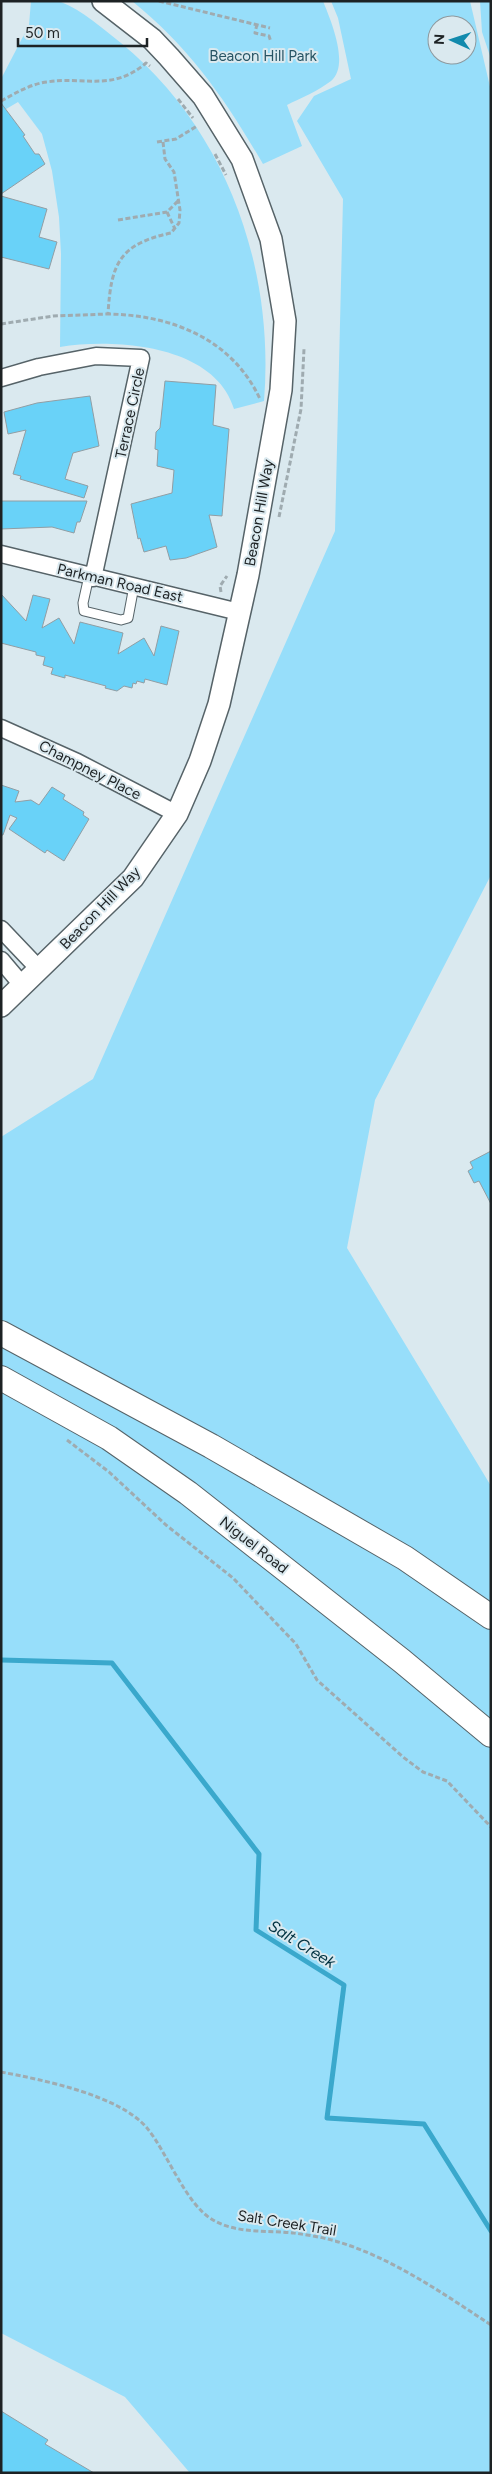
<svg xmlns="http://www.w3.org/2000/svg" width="492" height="2474" viewBox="0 0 492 2474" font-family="Figtree,sans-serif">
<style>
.green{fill:#97defa;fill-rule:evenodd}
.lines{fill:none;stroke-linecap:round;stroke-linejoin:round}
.stream{stroke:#3aa8cc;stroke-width:5}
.building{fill:#69d2f8;stroke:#919ea4}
.service-casing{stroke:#566368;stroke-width:11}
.minor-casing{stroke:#566368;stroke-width:19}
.tertiary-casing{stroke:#566368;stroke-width:24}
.secondary-casing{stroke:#566368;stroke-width:26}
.path{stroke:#9fabb0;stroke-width:3;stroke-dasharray:5 2.5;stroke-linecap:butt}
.service{stroke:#fff;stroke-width:9}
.minor{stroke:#fff;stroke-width:16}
.tertiary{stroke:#fff;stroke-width:21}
.secondary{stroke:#fff;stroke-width:24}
.labels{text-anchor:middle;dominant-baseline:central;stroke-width:4;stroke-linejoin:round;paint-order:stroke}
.park-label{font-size:15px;fill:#275464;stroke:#dae9ef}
.street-label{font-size:15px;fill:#1d2224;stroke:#dae9ef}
.water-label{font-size:16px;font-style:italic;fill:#003241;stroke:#dae9ef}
</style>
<rect width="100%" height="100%" fill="#dae9ef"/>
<path class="green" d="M 31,1 C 40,1 53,0 61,2 C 82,10 103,29 121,43 C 226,129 275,268 264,401 L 234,409 C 215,345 116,338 60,347 L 61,254 L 59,217 L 52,171 L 42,134 L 18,102 L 1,112 L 1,79 L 29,25 Z
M 132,1 L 323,1 C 331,21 350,65 331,81 C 318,91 301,98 287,105 L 302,146 L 263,164 C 225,99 191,49 132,1 Z
M 331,1 L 470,1 L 491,91 L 491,875 L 375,1100 L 347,1248 L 491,1486 L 491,2473 L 190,2473 L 125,2397 L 1,2333 L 1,1137 L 93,1079 L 335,531 L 343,199 L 297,121 L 314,96 L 351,79 L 338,18 ZM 437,25 L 467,25 L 467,55 L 437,55 Z
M 480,1 L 491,1 L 491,59 L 482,32 Z"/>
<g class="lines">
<path class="stream" d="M 1,1660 L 112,1663 L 259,1854 L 256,1930 L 344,1985 L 327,2118 L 424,2124 L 491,2231"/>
</g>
<path class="building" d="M 1,103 L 25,135 L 23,136 L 35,154 L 39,154 L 45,164 L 1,194 Z
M 1,196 L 47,209 L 39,237 L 57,242 L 49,269 L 1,257 Z
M 165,381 L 216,385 L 213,425 L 229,429 L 222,516 L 209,515 L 217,547 L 186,558 L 170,560 L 166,546 L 144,552 L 140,538 L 138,539 L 131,504 L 172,493 L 174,470 L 157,466 L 158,450 L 155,449 L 156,432 L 160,428 Z
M 90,396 L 99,446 L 73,453 L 65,479 L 88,486 L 84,498 L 20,479 L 21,476 L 13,474 L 26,430 L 8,434 L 4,412 L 37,403 Z
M 1,501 L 87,501 L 80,522 L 77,522 L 74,533 L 52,527 L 1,529 Z
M 1,594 L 26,621 L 33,595 L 50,599 L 42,628 L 59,618 L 74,644 L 80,622 L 123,633 L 118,654 L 144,638 L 154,656 L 161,626 L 179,631 L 167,685 L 145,679 L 144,683 L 137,681 L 136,684 L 133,683 L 132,688 L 124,686 L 117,691 L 105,688 L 106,686 L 65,675 L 65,678 L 51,674 L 53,668 L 43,665 L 45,657 L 36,655 L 36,652 L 1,643 Z
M 1,785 L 19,791 L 15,802 L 31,800 L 39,805 L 52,787 L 65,795 L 63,799 L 84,812 L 83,815 L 89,819 L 64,861 L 47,850 L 45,853 L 9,829 L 17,818 L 10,815 L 3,835 L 1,835 Z
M 491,1151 L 491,1204 L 479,1181 L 474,1183 L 468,1171 L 473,1168 L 470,1162 Z
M 1,2411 L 48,2440 L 45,2444 L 94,2473 L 1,2473 Z"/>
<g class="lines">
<defs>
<path id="service" d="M 89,576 L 83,603 L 84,611 L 121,620 L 128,618 L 134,586"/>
<path id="minor" d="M 1,378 L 39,367 L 96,356 L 141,358 L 93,578
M 1,554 L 239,612
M 1,728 L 77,762 L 177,814
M 1,929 L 40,970
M 1,960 L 23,986"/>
<path id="tertiary" d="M 1,1006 L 133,878 L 177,814 L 200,761 L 219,704 L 248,575 L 281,390 L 285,321 L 271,239 L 242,159 L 203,96 L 169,57 L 152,39 L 103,1"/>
<path id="secondary" d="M 1,1333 L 211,1446 L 405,1558 L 491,1617
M 1,1378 L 109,1438 L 188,1493 L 402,1661 L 491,1735"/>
</defs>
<use href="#service" class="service-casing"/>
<use href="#minor" class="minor-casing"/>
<use href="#tertiary" class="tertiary-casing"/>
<use href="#secondary" class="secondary-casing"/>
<path class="path" d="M 159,1 L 270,28
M 257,24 L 255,33 L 269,36 L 271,42
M 178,99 L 193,118
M 1,101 C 16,93 30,84 47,82 C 85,76 112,92 146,63 L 150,66
M 157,142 L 176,139 L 197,126
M 163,142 L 165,159 L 174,172 L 180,210 L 179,223 L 171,233 C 119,244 111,264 108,314 C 172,315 232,339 260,399
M 215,154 L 226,175
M 167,212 L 175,229
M 118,220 L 167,212 L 178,201
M 1,324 L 53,316 L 108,314
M 279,517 L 301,409 L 304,349
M 221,592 L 220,586 L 227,576
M 67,1440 L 109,1472 L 166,1525 L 233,1578 L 296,1644 L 317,1680 L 403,1757 L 423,1772 L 447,1781 L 491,1827
M 1,2072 C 43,2080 119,2095 147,2128 C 167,2152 186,2205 213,2220 C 237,2234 267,2230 294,2233 C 307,2235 322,2237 335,2241 C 389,2256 444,2294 491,2325"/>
<use href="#service" class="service"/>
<use href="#minor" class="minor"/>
<use href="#tertiary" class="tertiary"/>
<use href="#secondary" class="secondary"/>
</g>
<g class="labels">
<g class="park-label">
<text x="263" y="56">Beacon Hill Park</text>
</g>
<g class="street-label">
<text transform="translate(130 413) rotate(-78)">Terrace Circle</text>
<text transform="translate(259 513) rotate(-80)">Beacon Hill Way</text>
<text transform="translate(120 583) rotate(13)">Parkman Road East</text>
<text transform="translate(90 770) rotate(27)">Champney Place</text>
<text transform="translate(100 908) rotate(-46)">Beacon Hill Way</text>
<text transform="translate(254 1545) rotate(38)">Niguel Road</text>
<text transform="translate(287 2223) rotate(9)">Salt Creek Trail</text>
</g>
<g class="water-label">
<text transform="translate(302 1944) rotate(32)">Salt Creek</text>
</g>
</g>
<rect width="492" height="2474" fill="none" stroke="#1d2224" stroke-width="5"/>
<g transform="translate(452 40) rotate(273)"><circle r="24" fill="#dae9ef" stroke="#8e999e"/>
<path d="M0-4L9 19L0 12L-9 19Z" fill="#118aad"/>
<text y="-8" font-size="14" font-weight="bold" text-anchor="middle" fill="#1d2224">N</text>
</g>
<path d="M18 38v8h129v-8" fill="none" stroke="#1d2224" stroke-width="2.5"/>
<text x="25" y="38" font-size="15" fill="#1d2224" stroke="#dae9ef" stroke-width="4" paint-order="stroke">50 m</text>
</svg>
